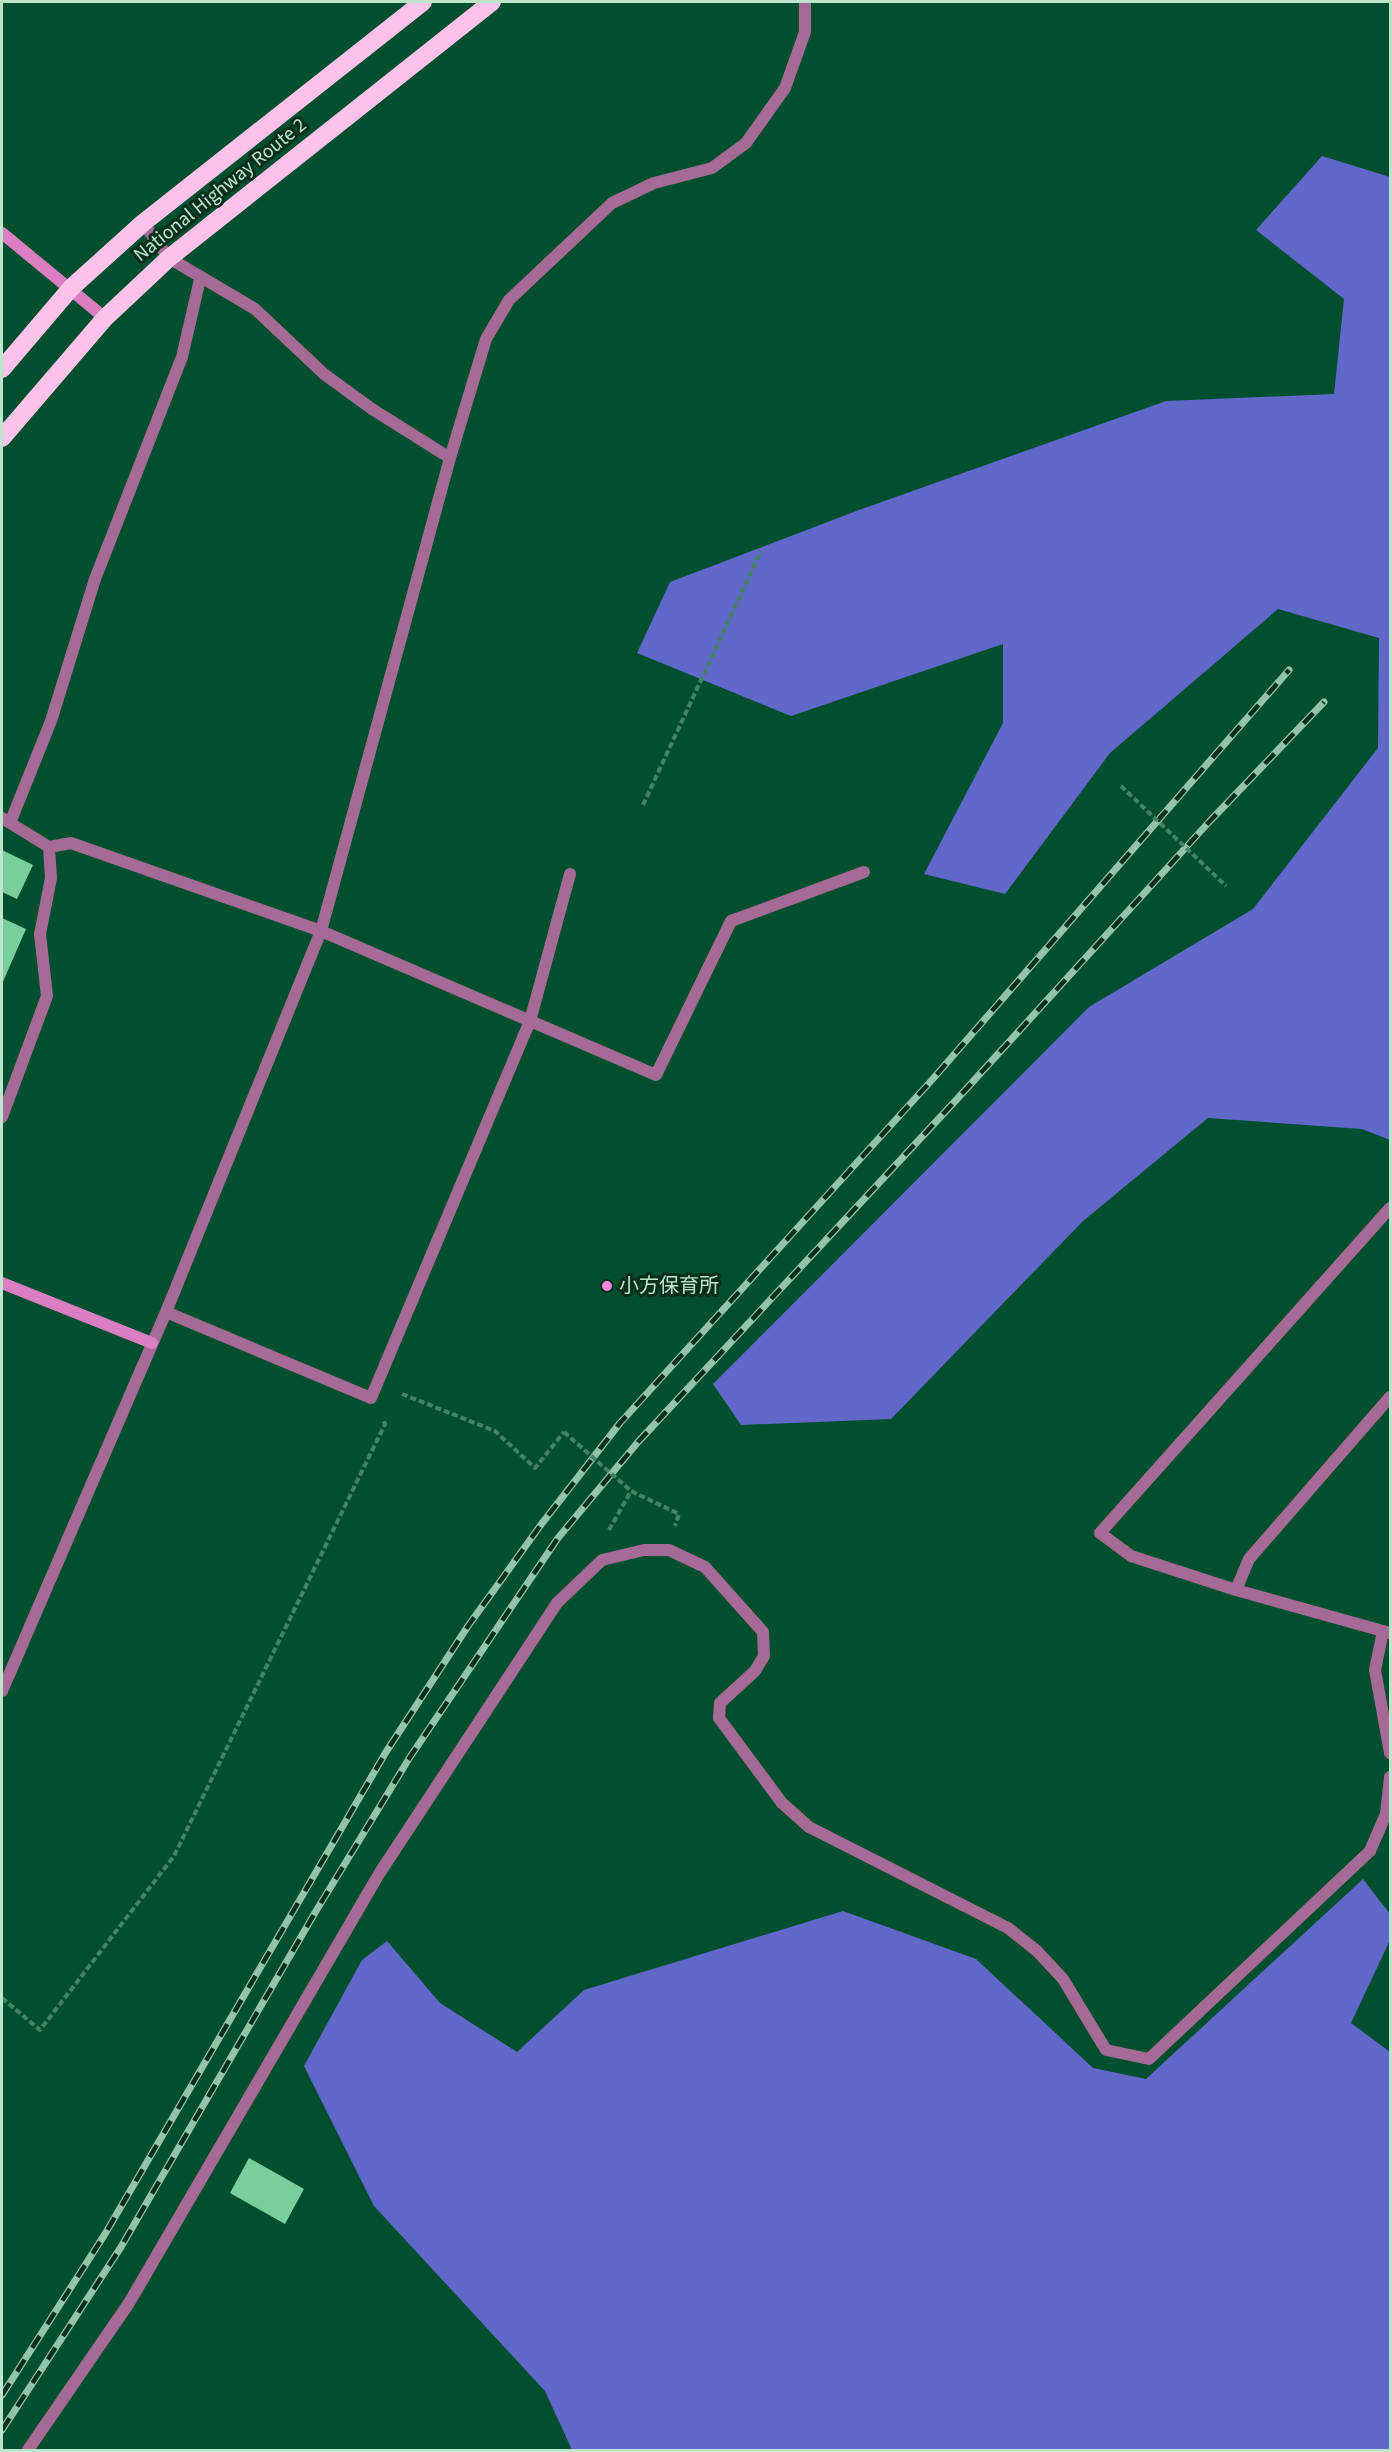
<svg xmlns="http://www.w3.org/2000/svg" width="1392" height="2452" viewBox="0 0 1392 2452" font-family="'Source Sans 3','Noto Sans JP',sans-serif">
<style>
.forest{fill:#6268ca}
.building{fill:#78ce9d}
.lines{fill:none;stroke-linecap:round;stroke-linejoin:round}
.path{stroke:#448466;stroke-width:4;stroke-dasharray:6 3;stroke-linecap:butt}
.street{stroke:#a56a95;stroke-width:12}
.secondary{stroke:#dc7ec3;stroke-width:12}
.highway{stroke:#fcc2ea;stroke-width:18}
.rail-casing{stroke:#93c3a9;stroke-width:7}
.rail{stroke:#0a301d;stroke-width:4.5;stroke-dasharray:14;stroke-linecap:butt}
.path-bridge{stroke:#448466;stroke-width:4;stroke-dasharray:6 3;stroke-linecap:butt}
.poi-dot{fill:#fe85df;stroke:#0a301d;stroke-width:2}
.labels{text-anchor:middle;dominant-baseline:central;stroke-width:6;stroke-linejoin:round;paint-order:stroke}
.street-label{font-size:20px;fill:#bde5cc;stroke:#0a301d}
.poi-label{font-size:20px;fill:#bde5cc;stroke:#0a301d;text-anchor:start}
</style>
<rect width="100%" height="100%" fill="#014f2e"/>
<path class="forest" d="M 1322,156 L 1390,177 L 1390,1140 L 1362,1129 L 1208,1118 L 1083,1221 L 891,1419 L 741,1425 L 713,1384 L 1089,1007 L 1253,909 L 1378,748 L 1379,638 L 1278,609 L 1110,753 L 1005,894 L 924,874 L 1003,723 L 1003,644 L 791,716 L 637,653 L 670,582 L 859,510 L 1166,401 L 1334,394 L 1344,299 L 1256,230 Z
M 1363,1879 L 1390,1914 L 1390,1940 L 1351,2023 L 1390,2052 L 1390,2450 L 572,2450 L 545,2391 L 374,2206 L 304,2066 L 362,1960 L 387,1941 L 440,2003 L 517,2052 L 584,1990 L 843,1911 L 976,1959 L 1093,2068 L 1146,2079 Z"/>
<path class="building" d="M 2,850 L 33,865 L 17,899 L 2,892 Z
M 2,918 L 26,929 L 2,984 Z
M 249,2158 L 304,2189 L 285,2224 L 230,2193 Z"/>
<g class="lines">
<path class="path" d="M 643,805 L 761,551
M 402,1394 L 495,1431 L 535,1468 L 564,1432
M 609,1530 L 631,1491 L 679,1514 L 675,1526
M 2,1998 L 40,2030 L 174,1856 L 385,1424 L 383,1420"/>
<path class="street" d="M 143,223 L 169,258 L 255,309 L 324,374 L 372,409 L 450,458 L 486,339 L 509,300 L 612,203 L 654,183 L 712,168 L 746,143 L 785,88 L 805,32 L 805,2
M 2,818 L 49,847 L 71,843 L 321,931 L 656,1075 L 731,921 L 864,872
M 10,823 L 51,721 L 95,579 L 182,357 L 200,279
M 2,1117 L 47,996 L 40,934 L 51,878 L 49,847
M 1390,1208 L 1100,1533 L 1131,1556 L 1236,1590 L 1390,1633
M 166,1312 L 371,1398 L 530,1021 L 570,874
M 1236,1590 L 1249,1559 L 1390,1397
M 1383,1631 L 1375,1670 L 1390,1753
M 2,1691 L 166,1312 L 321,931 L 450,458
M 28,2450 L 129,2303 L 379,1874 L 557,1603 L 602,1560 L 644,1550 L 669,1550 L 705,1567 L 763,1632 L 764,1656 L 755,1671 L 720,1703 L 719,1718 L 782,1803 L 809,1827 L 1008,1928 L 1037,1951 L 1063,1979 L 1106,2050 L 1149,2059 L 1370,1851 L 1386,1814 L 1390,1777"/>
<path class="secondary" d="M 2,233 L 105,318
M 2,1283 L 152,1343"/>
<path class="highway" d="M 2,369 L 71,288 L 143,223 L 423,2
M 2,438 L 105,318 L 169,258 L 492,2"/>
<defs>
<path id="rail" d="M 2,2395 L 105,2234 L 386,1752 L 468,1626 L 540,1526 L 620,1423 L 931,1081 L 1289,670
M 2,2430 L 121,2247 L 316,1911 L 410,1757 L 558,1538 L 638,1442 L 958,1098 L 1209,822 L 1324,702"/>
</defs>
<use href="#rail" class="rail-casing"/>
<use href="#rail" class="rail"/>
<path class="path-bridge" d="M 1121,786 L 1226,886
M 564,1432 L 631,1491"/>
</g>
<circle class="poi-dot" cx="607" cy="1286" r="6"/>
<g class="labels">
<g class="street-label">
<text transform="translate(220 190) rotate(-39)">National Highway Route 2</text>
</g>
<g class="poi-label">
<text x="619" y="1286">小方保育所</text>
</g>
</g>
<rect width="1392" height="2452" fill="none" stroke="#bde5cc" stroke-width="6"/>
</svg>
